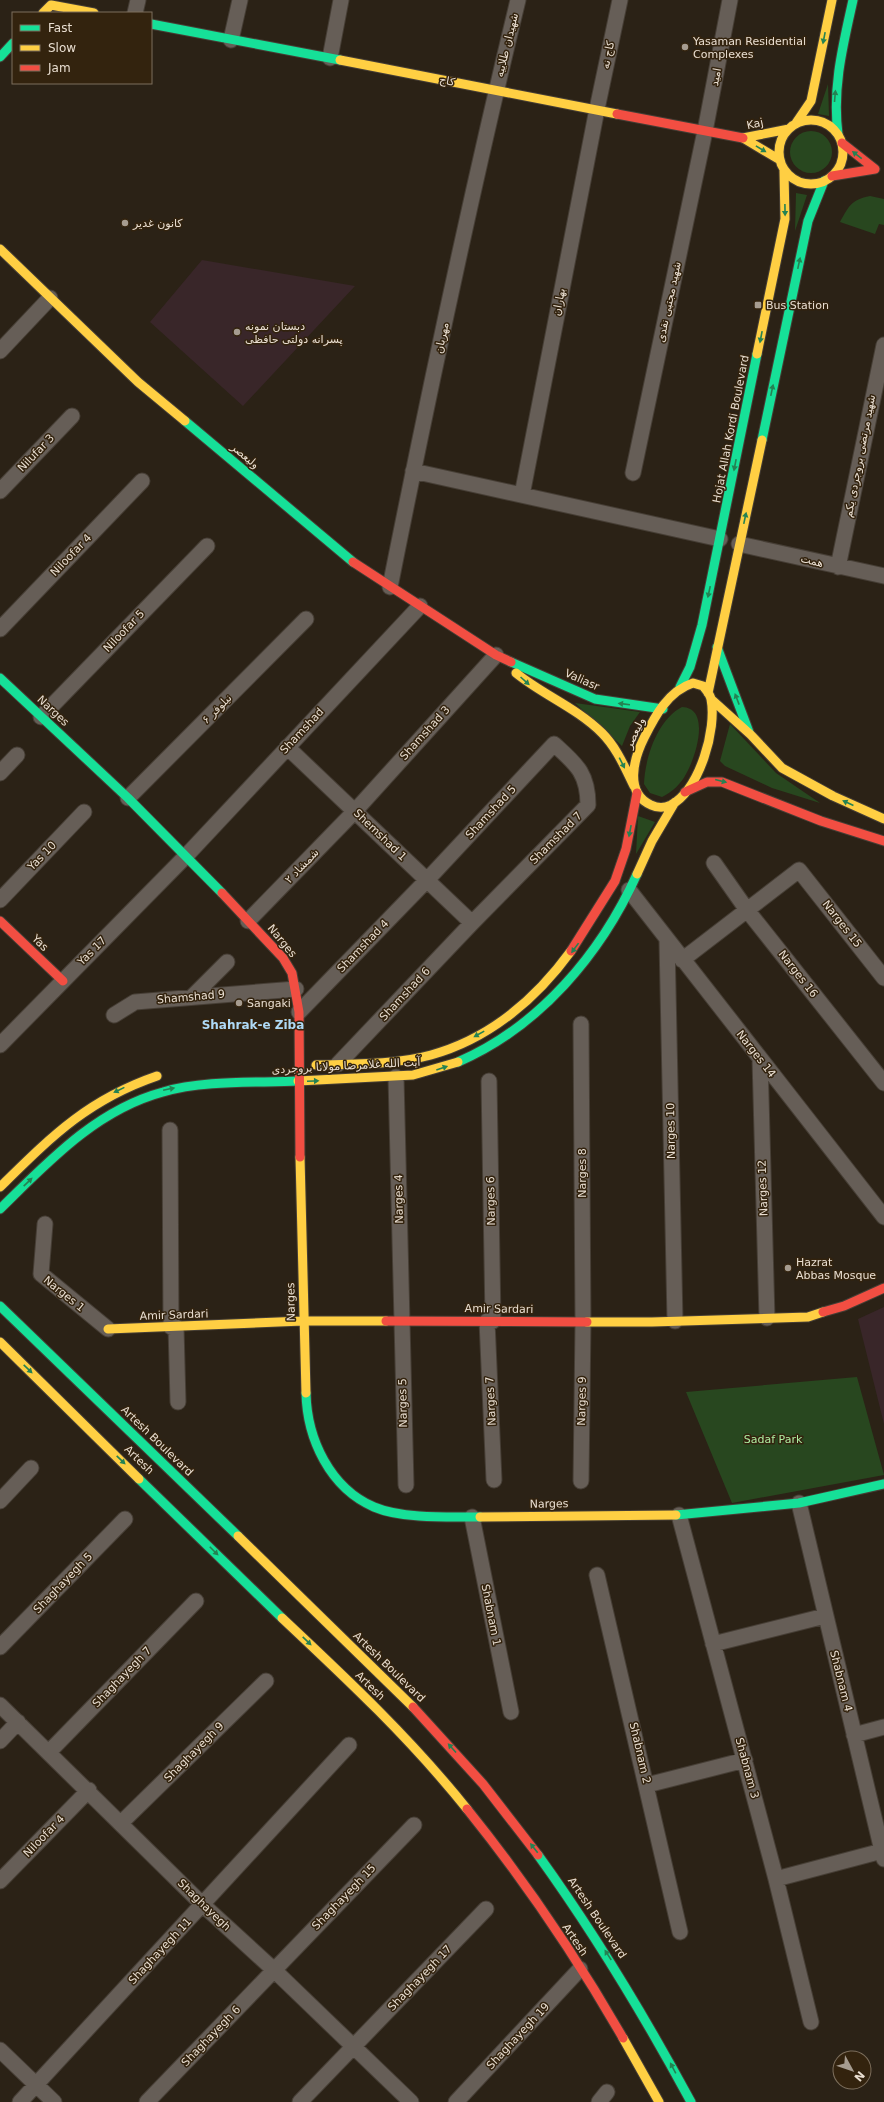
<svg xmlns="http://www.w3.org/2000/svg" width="884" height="2102" viewBox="0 0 884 2102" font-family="'DejaVu Sans',Vazirmatn,sans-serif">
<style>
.education{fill:#392629}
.green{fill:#28471f}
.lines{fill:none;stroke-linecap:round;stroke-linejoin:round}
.street-casing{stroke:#463e35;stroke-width:17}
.fast-casing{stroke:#463e35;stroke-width:11}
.slow-casing{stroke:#463e35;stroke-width:11}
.jam-casing{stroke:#463e35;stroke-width:11}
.street{stroke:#665e57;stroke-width:15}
.fast{stroke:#16e098;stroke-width:9}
.slow{stroke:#ffcf43;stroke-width:9}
.jam{stroke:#f24e42;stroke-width:9}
.oneway{fill:#248253}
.poi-dot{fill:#a69c90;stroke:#33230e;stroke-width:1.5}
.labels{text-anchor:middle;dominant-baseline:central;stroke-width:3;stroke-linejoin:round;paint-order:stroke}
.poi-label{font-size:11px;fill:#e9ded1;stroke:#33230e;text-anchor:start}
.street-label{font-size:11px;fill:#e9ded1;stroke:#33230e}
.park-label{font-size:11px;fill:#aeeea2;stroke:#33230e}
.neighbourhood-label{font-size:12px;font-weight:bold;fill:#afdaf6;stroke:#33230e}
</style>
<rect width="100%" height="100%" fill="#2b2216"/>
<path class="education" d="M 202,260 L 355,286 L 243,406 L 150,322 Z
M 884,1307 L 884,1424 L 858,1319 Z"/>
<path class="green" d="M 828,84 L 829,116 L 818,114 Z
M790 152a21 21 0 1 1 42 0a21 21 0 1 1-42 0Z
M 796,193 L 807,195 L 795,231 Z
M 870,196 L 884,199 L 884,225 L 879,224 L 875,234 L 840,222 C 849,206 851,200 870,196 Z
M 575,703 L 640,712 L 630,726 L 622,746 Z
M 682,707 C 712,708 695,759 686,774 C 681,784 672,792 662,797 L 650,793 L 644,784 C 645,758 657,720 682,707 Z
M 730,724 L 776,773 L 820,803 L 772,788 L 725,766 L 720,761 Z
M 638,816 L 655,822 L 636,854 Z
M 857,1377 L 884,1475 L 732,1503 L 686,1392 Z"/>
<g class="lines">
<defs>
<path id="street" d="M 135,13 L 138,0
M 231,40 L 240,0
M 330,58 L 341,0
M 0,351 L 50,298
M 413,471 L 720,539
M 633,473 L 705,131 L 730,0
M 0,491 L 72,416
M 522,495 L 597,109 L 620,0
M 739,544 L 884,576
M 838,567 L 884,345
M 390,587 C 429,391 471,194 518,0
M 0,629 L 142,481
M 41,717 L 207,546
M 287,747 L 472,923
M 0,773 L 17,755
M 128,798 L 306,619
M 714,863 L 747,910 L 884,1083
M 629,890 L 884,1217
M 0,900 L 84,812
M 248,921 L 355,811 L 496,655
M 667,941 L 675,1321
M 682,960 L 799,870 L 884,978
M 192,997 L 227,962
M 299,1012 L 427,880 L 554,744 C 576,764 588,773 588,805 L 472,923 L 338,1064
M 114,1015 L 135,1002 L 296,989
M 581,1024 L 583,1322 L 581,1481
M 0,1045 L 185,857 L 420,606
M 760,1059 L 767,1318
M 396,1077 L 406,1485
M 489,1081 L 493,1321
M 170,1130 L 171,1327
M 45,1224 L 41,1274 L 108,1329
M 487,1321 L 494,1480
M 176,1327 L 178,1402
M 0,1501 L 31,1468
M 799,1503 L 884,1859
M 679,1515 L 776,1879 L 811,2022
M 472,1517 L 511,1712
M 597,1575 L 680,1932
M 713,1644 L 825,1616
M 0,1647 L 125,1519
M 0,1705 L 203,1905 L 274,1970 L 411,2102
M 854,1735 L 884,1727
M 0,1741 L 18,1722
M 49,1752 L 196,1601
M 647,1785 L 745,1760
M 122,1822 L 266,1681
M 776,1879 L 882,1851
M 0,1881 L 89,1790
M 0,2050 L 54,2102
M 20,2102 L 349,1745
M 147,2102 L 414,1825
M 300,2102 L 486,1909
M 456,2102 L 580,1969
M 599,2102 L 607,2092"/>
<path id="fast" d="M 151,24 L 340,60
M 0,57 L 13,43
M 838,134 C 832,88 843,45 853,0
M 185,421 L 353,562
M 762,440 L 808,221 L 824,181
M 717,647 L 749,732
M 511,662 L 595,699 L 663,709
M 0,678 L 128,798 L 222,893
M 680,687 L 690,667 L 702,625 L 757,354
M 458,1062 C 539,1027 601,954 637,874
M 0,1209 C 48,1162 96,1110 163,1092 C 203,1080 256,1083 298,1081
M 0,1306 L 238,1536
M 306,1393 C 307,1439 330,1488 374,1507 C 402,1519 449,1517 480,1517
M 139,1479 L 282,1618
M 676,1515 L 799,1503 L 884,1484
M 538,1855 C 595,1934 645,2017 691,2102"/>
<path id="slow" d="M 43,13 L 51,5 L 94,13
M 340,60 L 617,114
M779 152a32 32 0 1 1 64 0a32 32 0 1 1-64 0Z
M 796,123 L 811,101 L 832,0
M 780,160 L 743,138 L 789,129
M 0,249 L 138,382 L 185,421
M 757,354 L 785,219 L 784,171
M 516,673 C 543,695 577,708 602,733 C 617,748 625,768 634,786
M 693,683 L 703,686 C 706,690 710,694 711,699 C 717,729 700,789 671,805 C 665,808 657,808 651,805 C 624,793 634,758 644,738 C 655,716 668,691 693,683 Z
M 708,693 L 762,440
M 711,699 L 751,735 L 782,768 L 833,796 L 884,819
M 637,874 L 652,841 L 675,802
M 316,1065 C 354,1064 394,1065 431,1055 C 489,1039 536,999 571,951
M 298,1081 L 413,1075 L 458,1062
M 300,1157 L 306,1393
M 0,1187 C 51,1137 87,1100 157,1076
M 587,1322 L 652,1322 L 808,1317 L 823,1312
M 108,1329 L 303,1321 L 386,1321
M 0,1342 L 139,1479
M 480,1517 L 676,1515
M 238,1536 L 413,1707
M 282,1618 C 347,1679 411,1739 467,1809
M 623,2038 L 659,2102"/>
<path id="jam" d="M 617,114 L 743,138
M 832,176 L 875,169 L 842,143
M 353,562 L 496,655 L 511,662
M 685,792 L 707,782 L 722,782 L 821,821 L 884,841
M 222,893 L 283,958 L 292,973 L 299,1012 L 300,1157
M 0,921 L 63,981
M 571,951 L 615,881 L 626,849 L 637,793
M 823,1312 L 844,1306 L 884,1288
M 386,1321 L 587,1322
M 413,1707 L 483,1784 L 538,1855
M 467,1809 C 525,1881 577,1958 623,2038"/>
</defs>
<use href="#street" class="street-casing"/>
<use href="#fast" class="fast-casing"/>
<use href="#slow" class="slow-casing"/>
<use href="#jam" class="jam-casing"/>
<use href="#street" class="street"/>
<use href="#fast" class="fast"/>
<use href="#slow" class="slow"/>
<use href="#jam" class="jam"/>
</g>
<defs><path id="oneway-solid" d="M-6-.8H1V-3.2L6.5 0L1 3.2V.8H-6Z"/></defs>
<g class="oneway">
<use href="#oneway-solid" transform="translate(824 38) rotate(101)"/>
<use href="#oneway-solid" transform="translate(835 96) rotate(-85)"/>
<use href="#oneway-solid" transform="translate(761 149) rotate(31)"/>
<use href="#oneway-solid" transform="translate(857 155) rotate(-142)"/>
<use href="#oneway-solid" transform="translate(785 210) rotate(89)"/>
<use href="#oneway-solid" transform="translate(799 263) rotate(-78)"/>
<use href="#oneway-solid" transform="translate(761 337) rotate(101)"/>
<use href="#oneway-solid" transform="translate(772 390) rotate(-78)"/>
<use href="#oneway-solid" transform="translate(735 465) rotate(101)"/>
<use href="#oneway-solid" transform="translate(745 518) rotate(-78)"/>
<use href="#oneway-solid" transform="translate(709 592) rotate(102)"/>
<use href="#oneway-solid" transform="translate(525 681) rotate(42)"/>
<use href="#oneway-solid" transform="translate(737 699) rotate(-111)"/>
<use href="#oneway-solid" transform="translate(624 704) rotate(-173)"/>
<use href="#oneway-solid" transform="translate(622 763) rotate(63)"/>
<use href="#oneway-solid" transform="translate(721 781) rotate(14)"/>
<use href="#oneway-solid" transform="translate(848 803) rotate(-155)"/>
<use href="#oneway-solid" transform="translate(630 831) rotate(101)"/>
<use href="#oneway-solid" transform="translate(575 948) rotate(126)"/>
<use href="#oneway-solid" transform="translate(479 1034) rotate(151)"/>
<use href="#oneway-solid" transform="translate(442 1068) rotate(-19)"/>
<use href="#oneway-solid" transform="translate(313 1081) rotate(-2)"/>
<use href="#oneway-solid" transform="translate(169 1089) rotate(-12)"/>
<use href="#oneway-solid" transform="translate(119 1090) rotate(154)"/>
<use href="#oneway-solid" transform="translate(28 1182) rotate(-44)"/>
<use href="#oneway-solid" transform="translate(28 1369) rotate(44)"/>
<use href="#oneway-solid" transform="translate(121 1460) rotate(44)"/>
<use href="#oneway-solid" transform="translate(214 1551) rotate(45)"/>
<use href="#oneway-solid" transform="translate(307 1641) rotate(44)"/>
<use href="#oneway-solid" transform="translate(452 1748) rotate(-132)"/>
<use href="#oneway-solid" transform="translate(534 1848) rotate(-128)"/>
<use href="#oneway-solid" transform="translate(608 1955) rotate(-123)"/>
<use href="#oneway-solid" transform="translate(673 2068) rotate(-118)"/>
</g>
<g class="poi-dot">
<circle cx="685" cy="47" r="4"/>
<circle cx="125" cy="223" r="4"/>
<rect x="754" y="301" width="8" height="8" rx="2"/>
<circle cx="237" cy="332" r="4"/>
<circle cx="239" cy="1003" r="4"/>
<circle cx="788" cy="1268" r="4"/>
</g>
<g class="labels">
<g class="poi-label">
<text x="693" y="41">Yasaman Residential<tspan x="693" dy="13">Complexes</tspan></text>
<text x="133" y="223">کانون غدیر</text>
<text x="766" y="305">Bus Station</text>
<text x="245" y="326">دبستان نمونه<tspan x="245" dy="13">پسرانه دولتی حافظی</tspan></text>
<text x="247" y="1003">Sangaki</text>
<text x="796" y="1262">Hazrat<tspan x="796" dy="13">Abbas Mosque</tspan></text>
</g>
<g class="street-label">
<text transform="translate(507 45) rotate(-76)">شهیدان طلاییه</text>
<text transform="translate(608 55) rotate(-78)">کاج نه</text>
<text transform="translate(716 77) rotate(-79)">امید</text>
<text transform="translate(447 81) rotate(11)">کاج</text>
<text transform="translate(755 124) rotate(-12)">Kaj</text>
<text transform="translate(559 302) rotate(-79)">بهاران</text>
<text transform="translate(669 302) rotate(-78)">شهید مجتبی نقدی</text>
<text transform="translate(442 338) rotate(-78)">مهربان</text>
<text transform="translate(731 429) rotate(-79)">Hojat Allah Kordi Boulevard</text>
<text transform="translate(36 453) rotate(-46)">Nilufar 3</text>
<text transform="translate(245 456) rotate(40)">ولیعصر</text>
<text transform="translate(860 456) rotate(-79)">شهید مرتضی بروجردی یکم</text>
<text transform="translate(71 555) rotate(-46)">Niloofar 4</text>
<text transform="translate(812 561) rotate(13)">همت</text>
<text transform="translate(124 631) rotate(-46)">Niloofar 5</text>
<text transform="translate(582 680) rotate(24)">Valiasr</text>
<text transform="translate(217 709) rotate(-45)">نیلوفر ۶</text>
<text transform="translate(53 711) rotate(43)">Narges</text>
<text transform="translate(302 731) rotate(-47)">Shamshad</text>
<text transform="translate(425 733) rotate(-48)">Shamshad 3</text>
<text transform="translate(635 733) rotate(-65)">ولیعصر</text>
<text transform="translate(491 812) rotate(-47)">Shamshad 5</text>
<text transform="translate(380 835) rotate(44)">Shemshad 1</text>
<text transform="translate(556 838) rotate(-45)">Shamshad 7</text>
<text transform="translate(42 856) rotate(-46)">Yas 10</text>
<text transform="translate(302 866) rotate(-46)">شمشاد ۲</text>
<text transform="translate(842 924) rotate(52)">Narges 15</text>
<text transform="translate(282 941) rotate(51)">Narges</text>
<text transform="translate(40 943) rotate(44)">Yas</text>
<text transform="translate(363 946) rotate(-46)">Shamshad 4</text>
<text transform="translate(92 951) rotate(-45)">Yas 17</text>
<text transform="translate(798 974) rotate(52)">Narges 16</text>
<text transform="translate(405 994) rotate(-47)">Shamshad 6</text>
<text transform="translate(191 997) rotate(-5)">Shamshad 9</text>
<text transform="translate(756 1054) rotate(52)">Narges 14</text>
<text transform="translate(346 1066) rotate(-3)">آیت الله غلامرضا مولانا بروجردی</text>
<text transform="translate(671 1131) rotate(-91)">Narges 10</text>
<text transform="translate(582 1173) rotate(-90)">Narges 8</text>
<text transform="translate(763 1188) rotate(-92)">Narges 12</text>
<text transform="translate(399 1199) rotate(-91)">Narges 4</text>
<text transform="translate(491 1201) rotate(-91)">Narges 6</text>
<text transform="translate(64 1294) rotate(39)">Narges 1</text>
<text transform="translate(291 1302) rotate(-91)">Narges</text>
<text transform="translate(499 1309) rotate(1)">Amir Sardari</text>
<text transform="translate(174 1315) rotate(-2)">Amir Sardari</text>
<text transform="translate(491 1401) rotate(-93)">Narges 7</text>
<text transform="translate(582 1401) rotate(-89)">Narges 9</text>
<text transform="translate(403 1403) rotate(-91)">Narges 5</text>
<text transform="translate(157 1441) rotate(44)">Artesh Boulevard</text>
<text transform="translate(139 1460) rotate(44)">Artesh</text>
<text transform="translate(549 1504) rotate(-1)">Narges</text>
<text transform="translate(63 1583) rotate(-46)">Shaghayegh 5</text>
<text transform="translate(491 1615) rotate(79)">Shabnam 1</text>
<text transform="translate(389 1667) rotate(44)">Artesh Boulevard</text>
<text transform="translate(122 1677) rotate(-46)">Shaghayegh 7</text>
<text transform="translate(841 1681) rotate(76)">Shabnam 4</text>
<text transform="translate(370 1686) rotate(44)">Artesh</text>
<text transform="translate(194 1752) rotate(-45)">Shaghayegh 9</text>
<text transform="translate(640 1753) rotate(77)">Shabnam 2</text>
<text transform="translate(747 1768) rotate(75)">Shabnam 3</text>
<text transform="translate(44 1836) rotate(-46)">Niloofar 4</text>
<text transform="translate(344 1897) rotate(-46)">Shaghayegh 15</text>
<text transform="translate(204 1905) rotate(44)">Shaghayegh</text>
<text transform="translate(597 1918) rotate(56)">Artesh Boulevard</text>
<text transform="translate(575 1940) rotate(56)">Artesh</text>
<text transform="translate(160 1951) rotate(-47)">Shaghayegh 11</text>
<text transform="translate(420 1978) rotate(-46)">Shaghayegh 17</text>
<text transform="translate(211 2036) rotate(-46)">Shaghayegh 6</text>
<text transform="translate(518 2036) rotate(-47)">Shaghayegh 19</text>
</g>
<g class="park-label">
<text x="773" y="1439">Sadaf Park</text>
</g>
<g class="neighbourhood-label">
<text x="253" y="1025">Shahrak-e Ziba</text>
</g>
</g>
<rect x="12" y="12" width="140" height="72" fill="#33230e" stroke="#7c6e5c"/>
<rect x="20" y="25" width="20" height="6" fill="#16e098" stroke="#7c6e5c"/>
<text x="48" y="32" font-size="12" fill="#e9ded1">Fast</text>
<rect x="20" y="45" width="20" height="6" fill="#ffcf43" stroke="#7c6e5c"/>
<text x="48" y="52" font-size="12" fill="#e9ded1">Slow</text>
<rect x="20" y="65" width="20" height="6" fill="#f24e42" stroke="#7c6e5c"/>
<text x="48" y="72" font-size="12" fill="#e9ded1">Jam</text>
<g transform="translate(852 2070) rotate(130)"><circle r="19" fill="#33230e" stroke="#7c6e5c"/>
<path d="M0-3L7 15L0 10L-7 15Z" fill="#a69c90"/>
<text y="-6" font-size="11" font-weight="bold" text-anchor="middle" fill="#e9ded1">N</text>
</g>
</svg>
